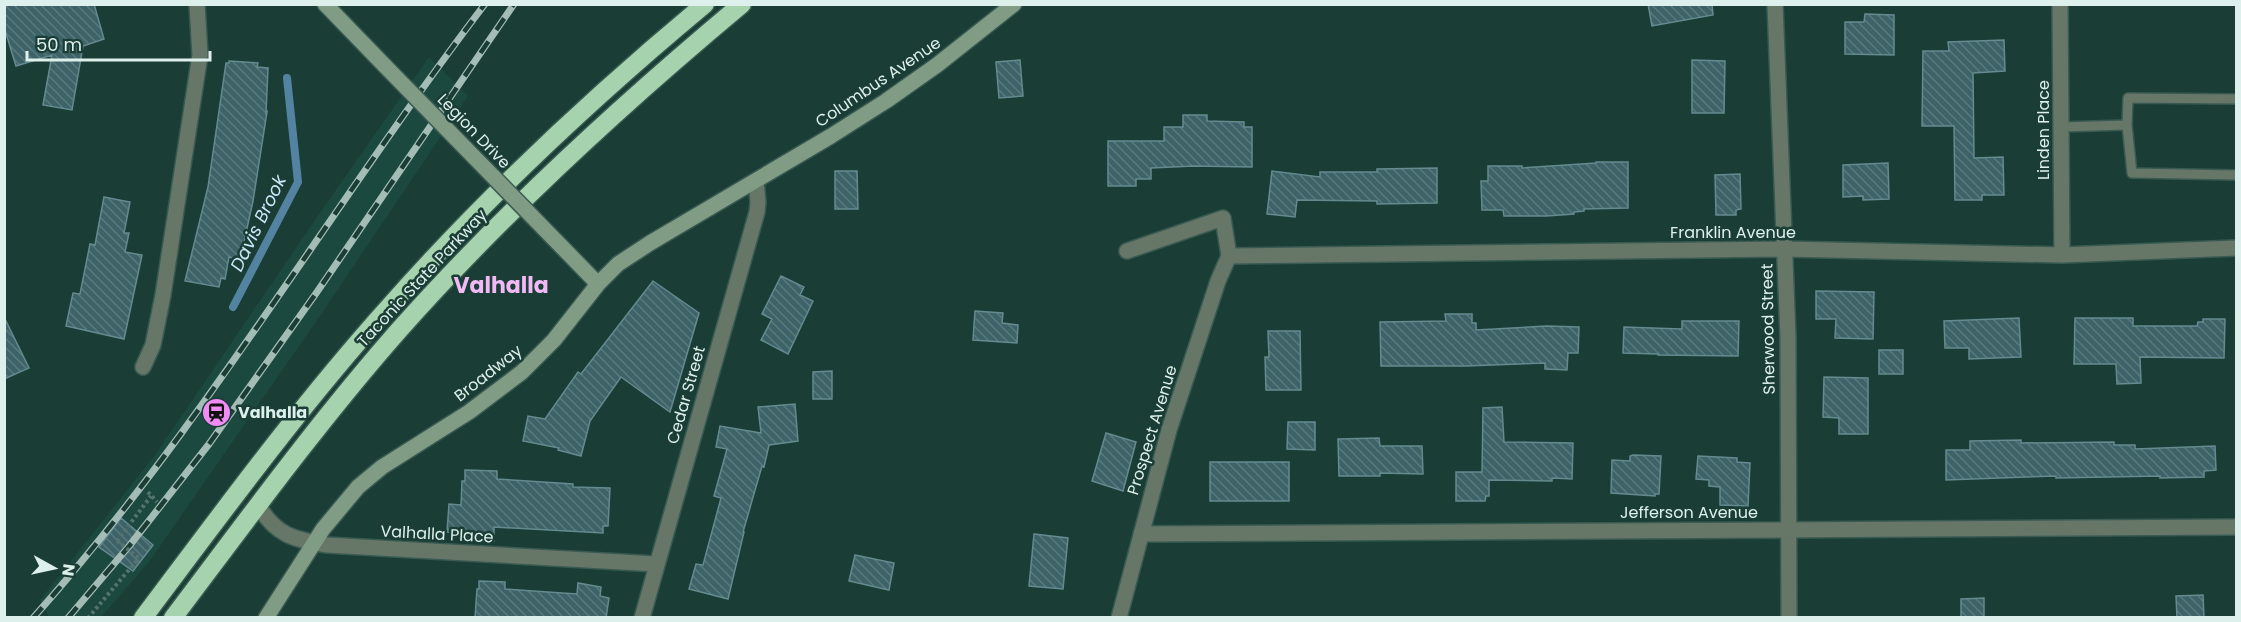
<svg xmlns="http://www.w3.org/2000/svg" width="2241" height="622" viewBox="0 0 2241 622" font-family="Poppins,sans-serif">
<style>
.built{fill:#1b4940}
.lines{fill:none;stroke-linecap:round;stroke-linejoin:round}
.stream{stroke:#5383a1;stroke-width:8}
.building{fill:url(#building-back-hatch);stroke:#658b91;stroke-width:1.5}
.lane-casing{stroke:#395a52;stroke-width:12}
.street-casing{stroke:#395a52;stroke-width:18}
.secondary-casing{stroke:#395a52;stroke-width:18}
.highway-casing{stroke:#395a52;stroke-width:21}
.path{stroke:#56746d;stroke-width:4;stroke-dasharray:3 3;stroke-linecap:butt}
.lane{stroke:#667768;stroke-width:9}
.street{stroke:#667768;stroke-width:15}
.secondary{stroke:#809c84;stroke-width:15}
.highway{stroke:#a6d2ad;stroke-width:18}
.rail-casing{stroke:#a4bcb6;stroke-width:7}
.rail{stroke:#1a3d35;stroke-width:4.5;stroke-dasharray:14;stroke-linecap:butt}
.secondary-bridge-casing{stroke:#395a52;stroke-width:18;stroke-linecap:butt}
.path-bridge{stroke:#56746d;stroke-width:4;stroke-dasharray:3 3;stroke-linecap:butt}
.secondary-bridge{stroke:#809c84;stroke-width:15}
.labels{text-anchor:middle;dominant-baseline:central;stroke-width:5;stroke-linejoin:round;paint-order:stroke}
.street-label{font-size:16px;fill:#ddf0eb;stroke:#1a3d35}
.poi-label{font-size:16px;font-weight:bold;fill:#ddf0eb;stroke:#1a3d35;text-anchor:start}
.water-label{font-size:18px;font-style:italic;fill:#cbe8fb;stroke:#1a3d35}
.district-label{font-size:22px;font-weight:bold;fill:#f2baf5;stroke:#1a3d35}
</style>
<defs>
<pattern id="building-back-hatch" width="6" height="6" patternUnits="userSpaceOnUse" patternTransform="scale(1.5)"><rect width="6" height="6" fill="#3d6267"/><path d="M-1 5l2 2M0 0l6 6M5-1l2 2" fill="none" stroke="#59797d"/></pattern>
</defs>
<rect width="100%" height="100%" fill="#1a3d35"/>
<path class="built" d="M 429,57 L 468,96 L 320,316 L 149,562 L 101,617 L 49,617 L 40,600 L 155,455 L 319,214 Z"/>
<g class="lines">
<path class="stream" d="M 233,307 L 298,182 L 287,78"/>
</g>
<path class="building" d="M 4,4 L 94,4 L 104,39 L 83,46 L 72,110 L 43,105 L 52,55 L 16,66 L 4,27 Z
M 1648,4 L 1712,4 L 1713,15 L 1652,26 Z
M 1865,14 L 1894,15 L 1894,55 L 1845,54 L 1845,22 L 1864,22 Z
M 2004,40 L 2005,71 L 1973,73 L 1974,158 L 2003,157 L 2004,195 L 1982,195 L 1982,200 L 1955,200 L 1954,126 L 1922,126 L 1923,51 L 1949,51 L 1948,42 Z
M 1020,60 L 1023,96 L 999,98 L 996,62 Z
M 1692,60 L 1725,61 L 1724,113 L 1692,113 Z
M 229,61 L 258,63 L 257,67 L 268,68 L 266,113 L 267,112 L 253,201 L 240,260 L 229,257 L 225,279 L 221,278 L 219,287 L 185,281 L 208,187 L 226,63 L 229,63 Z
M 1183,115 L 1207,115 L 1207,121 L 1244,122 L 1244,127 L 1252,127 L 1252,167 L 1194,166 L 1151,168 L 1151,179 L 1136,179 L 1136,186 L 1108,186 L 1108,141 L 1164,141 L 1164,127 L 1183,127 Z
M 1596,162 L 1628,162 L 1628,208 L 1584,209 L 1584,211 L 1574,212 L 1574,214 L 1546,216 L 1504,216 L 1503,210 L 1482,210 L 1481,181 L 1488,181 L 1488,166 L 1522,166 L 1522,168 L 1596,163 Z
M 1888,163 L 1889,199 L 1863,200 L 1863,196 L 1843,197 L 1843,165 Z
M 1437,168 L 1437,203 L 1377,204 L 1377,201 L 1297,200 L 1295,217 L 1267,214 L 1272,171 L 1320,177 L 1320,172 L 1377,172 L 1377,169 Z
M 835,171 L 857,171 L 858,209 L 835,209 Z
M 1740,174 L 1741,209 L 1736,210 L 1736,215 L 1716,215 L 1715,175 Z
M 104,197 L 130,202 L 124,233 L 129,233 L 125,252 L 142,255 L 124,339 L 66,326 L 73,293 L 80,294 L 90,244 L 95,245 Z
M 781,276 L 804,287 L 800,295 L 813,301 L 788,354 L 761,340 L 772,319 L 762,314 Z
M 653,281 L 699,313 L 670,412 L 621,377 L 590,421 L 581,456 L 558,450 L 559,448 L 523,441 L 528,416 L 545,419 L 578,372 L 581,374 Z
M 1816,291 L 1874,292 L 1873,339 L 1835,338 L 1836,319 L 1816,319 Z
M 975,311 L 1003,313 L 1002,323 L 1018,325 L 1017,343 L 973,340 Z
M 1445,314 L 1472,314 L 1472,323 L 1476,323 L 1476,330 L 1547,326 L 1579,327 L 1578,353 L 1568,353 L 1567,370 L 1545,369 L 1545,363 L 1465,366 L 1381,366 L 1380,322 L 1446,321 Z
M 4,317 L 29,368 L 4,379 Z
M 2019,318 L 2021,357 L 1969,359 L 1969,348 L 1945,348 L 1944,321 Z
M 2075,318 L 2133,318 L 2133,326 L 2197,326 L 2198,322 L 2203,322 L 2203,319 L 2225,319 L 2224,358 L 2140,357 L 2141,383 L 2117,384 L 2116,364 L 2074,364 Z
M 1682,321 L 1739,321 L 1738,356 L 1658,355 L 1658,354 L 1623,353 L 1624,327 L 1682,329 Z
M 1268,331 L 1300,331 L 1301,390 L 1266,390 L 1265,357 L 1269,357 Z
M 1879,350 L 1903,350 L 1903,374 L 1879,374 Z
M 832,371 L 832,399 L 813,399 L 813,372 Z
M 1824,377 L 1868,378 L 1868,434 L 1839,434 L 1839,418 L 1823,417 Z
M 795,404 L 798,441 L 769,445 L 764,467 L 762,466 L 743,532 L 744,532 L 728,599 L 689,589 L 696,564 L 703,565 L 721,498 L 714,496 L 727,449 L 716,447 L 720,426 L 761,433 L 758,407 Z
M 1502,407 L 1504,442 L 1573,443 L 1572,479 L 1552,478 L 1552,481 L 1489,480 L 1489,496 L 1486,496 L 1485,501 L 1456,501 L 1456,472 L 1482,472 L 1483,408 Z
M 1288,422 L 1315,422 L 1315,450 L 1287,449 Z
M 1106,433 L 1136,442 L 1123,491 L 1092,481 Z
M 1379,438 L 1380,446 L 1422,446 L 1423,474 L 1380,473 L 1380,476 L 1339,476 L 1338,439 Z
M 2021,440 L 2021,443 L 2114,442 L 2114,445 L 2135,445 L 2135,449 L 2215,446 L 2216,470 L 2204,471 L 2204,477 L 2160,478 L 2160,476 L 2056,478 L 2056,476 L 1946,480 L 1946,450 L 1970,450 L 1970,441 Z
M 1633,455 L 1661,456 L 1659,494 L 1655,494 L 1655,496 L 1611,493 L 1612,460 L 1630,461 L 1630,456 Z
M 1698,456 L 1737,458 L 1737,462 L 1750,463 L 1748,506 L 1720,505 L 1720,487 L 1709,486 L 1709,480 L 1696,479 Z
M 1210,462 L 1289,462 L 1289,501 L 1210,501 Z
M 465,470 L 497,471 L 497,479 L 573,484 L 573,487 L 610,488 L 608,526 L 603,526 L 603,533 L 494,527 L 494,541 L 459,539 L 459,533 L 447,532 L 449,504 L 461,505 L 462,481 L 465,481 Z
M 121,518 L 153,545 L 133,571 L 99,547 Z
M 1034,534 L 1068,538 L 1063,589 L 1029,586 Z
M 855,555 L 894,563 L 889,590 L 849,581 Z
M 479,581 L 505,582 L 505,589 L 577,594 L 578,583 L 601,587 L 600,596 L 609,598 L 606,618 L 475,618 L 477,589 L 479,589 Z
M 2203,595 L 2204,618 L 2177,618 L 2176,596 Z
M 1984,598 L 1984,618 L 1961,618 L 1961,599 Z"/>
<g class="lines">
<defs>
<path id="lane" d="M 2236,99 L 2128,98 L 2127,125 L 2132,173 L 2236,175
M 2061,127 L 2127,125"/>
<path id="street" d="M 1775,4 L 1788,337 L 1789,618
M 2060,4 L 2062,255
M 1127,251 L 1223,218 L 1229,256
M 1229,256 L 1784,249 L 2062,255 L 2236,248
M 143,367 L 153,345 L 163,295 L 200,55 L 197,4
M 258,505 C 276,536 294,539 327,545 L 656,564
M 1141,534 L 2236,527
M 642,618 L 757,212 L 758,202 L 756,181
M 1119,618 L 1169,430 L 1218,281 L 1229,256"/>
<path id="secondary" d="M 325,4 L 386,67
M 561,246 L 598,284
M 266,618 L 323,529 L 358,487 L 382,467 L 469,412 L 522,372 L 554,340 L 598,284 L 618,264 L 650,243 L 831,136 L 886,101 L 937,65 L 1014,4"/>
<path id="highway" d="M 143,618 C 222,513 300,406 388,308 C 485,198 592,98 705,4
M 173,618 C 247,520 319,421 400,329 C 505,211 621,105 742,4"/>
</defs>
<use href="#lane" class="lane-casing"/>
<use href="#street" class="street-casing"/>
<use href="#secondary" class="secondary-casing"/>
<use href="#highway" class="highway-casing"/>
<path class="path" d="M 148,492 L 157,502
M 117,541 L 151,496
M 88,618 L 139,558"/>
<use href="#lane" class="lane"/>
<use href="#street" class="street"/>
<use href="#secondary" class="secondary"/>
<use href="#highway" class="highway"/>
<defs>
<path id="rail" d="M 33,618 C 203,428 331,206 485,4
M 68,618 L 130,545 L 209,444 L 317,292 L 514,4"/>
</defs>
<use href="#rail" class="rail-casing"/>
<use href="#rail" class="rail"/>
<defs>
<path id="secondary-bridge" d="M 386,67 L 561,246"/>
</defs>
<use href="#secondary-bridge" class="secondary-bridge-casing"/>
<path class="path-bridge" d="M 117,541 L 139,558"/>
<use href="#secondary-bridge" class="secondary-bridge"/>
</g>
<defs>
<symbol id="station-disc" viewBox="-11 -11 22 22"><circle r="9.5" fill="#f08bf6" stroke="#1a3d35"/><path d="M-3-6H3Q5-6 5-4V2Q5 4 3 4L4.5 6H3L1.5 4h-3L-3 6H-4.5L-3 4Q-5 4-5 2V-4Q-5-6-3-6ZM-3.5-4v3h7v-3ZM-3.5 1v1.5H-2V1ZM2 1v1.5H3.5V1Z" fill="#111"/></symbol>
</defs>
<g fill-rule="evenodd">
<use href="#station-disc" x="200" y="396" width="33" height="33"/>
</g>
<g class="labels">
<g class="street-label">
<text transform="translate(878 82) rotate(-34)">Columbus Avenue</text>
<text transform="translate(2043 130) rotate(-90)">Linden Place</text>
<text transform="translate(474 131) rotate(46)">Legion Drive</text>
<text x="1733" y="232">Franklin Avenue</text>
<text transform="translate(422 278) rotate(-47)">Taconic State Parkway</text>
<text transform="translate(1768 329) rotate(-91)">Sherwood Street</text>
<text transform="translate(488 373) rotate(-38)">Broadway</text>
<text transform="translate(686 395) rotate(-74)">Cedar Street</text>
<text transform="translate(1152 430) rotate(-73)">Prospect Avenue</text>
<text x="1689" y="512">Jefferson Avenue</text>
<text transform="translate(437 534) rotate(3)">Valhalla Place</text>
</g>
<g class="poi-label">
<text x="238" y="412">Valhalla</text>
</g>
<g class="water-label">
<text transform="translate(258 223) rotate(-64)">Davis Brook</text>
</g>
<g class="district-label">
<text x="501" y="285">Valhalla</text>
</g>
</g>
<rect width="2241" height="622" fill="none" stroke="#ddf0eb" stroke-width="12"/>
<g transform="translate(54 568) rotate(98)" stroke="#1a3d35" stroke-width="4.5" paint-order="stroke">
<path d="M0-4.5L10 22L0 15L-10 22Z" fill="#ddf0eb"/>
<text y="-9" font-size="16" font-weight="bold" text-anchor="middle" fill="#ddf0eb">N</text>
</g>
<path d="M27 51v9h183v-9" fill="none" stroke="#ddf0eb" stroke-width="3"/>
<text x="36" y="51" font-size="18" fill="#ddf0eb" stroke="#1a3d35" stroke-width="4.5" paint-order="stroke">50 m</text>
</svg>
